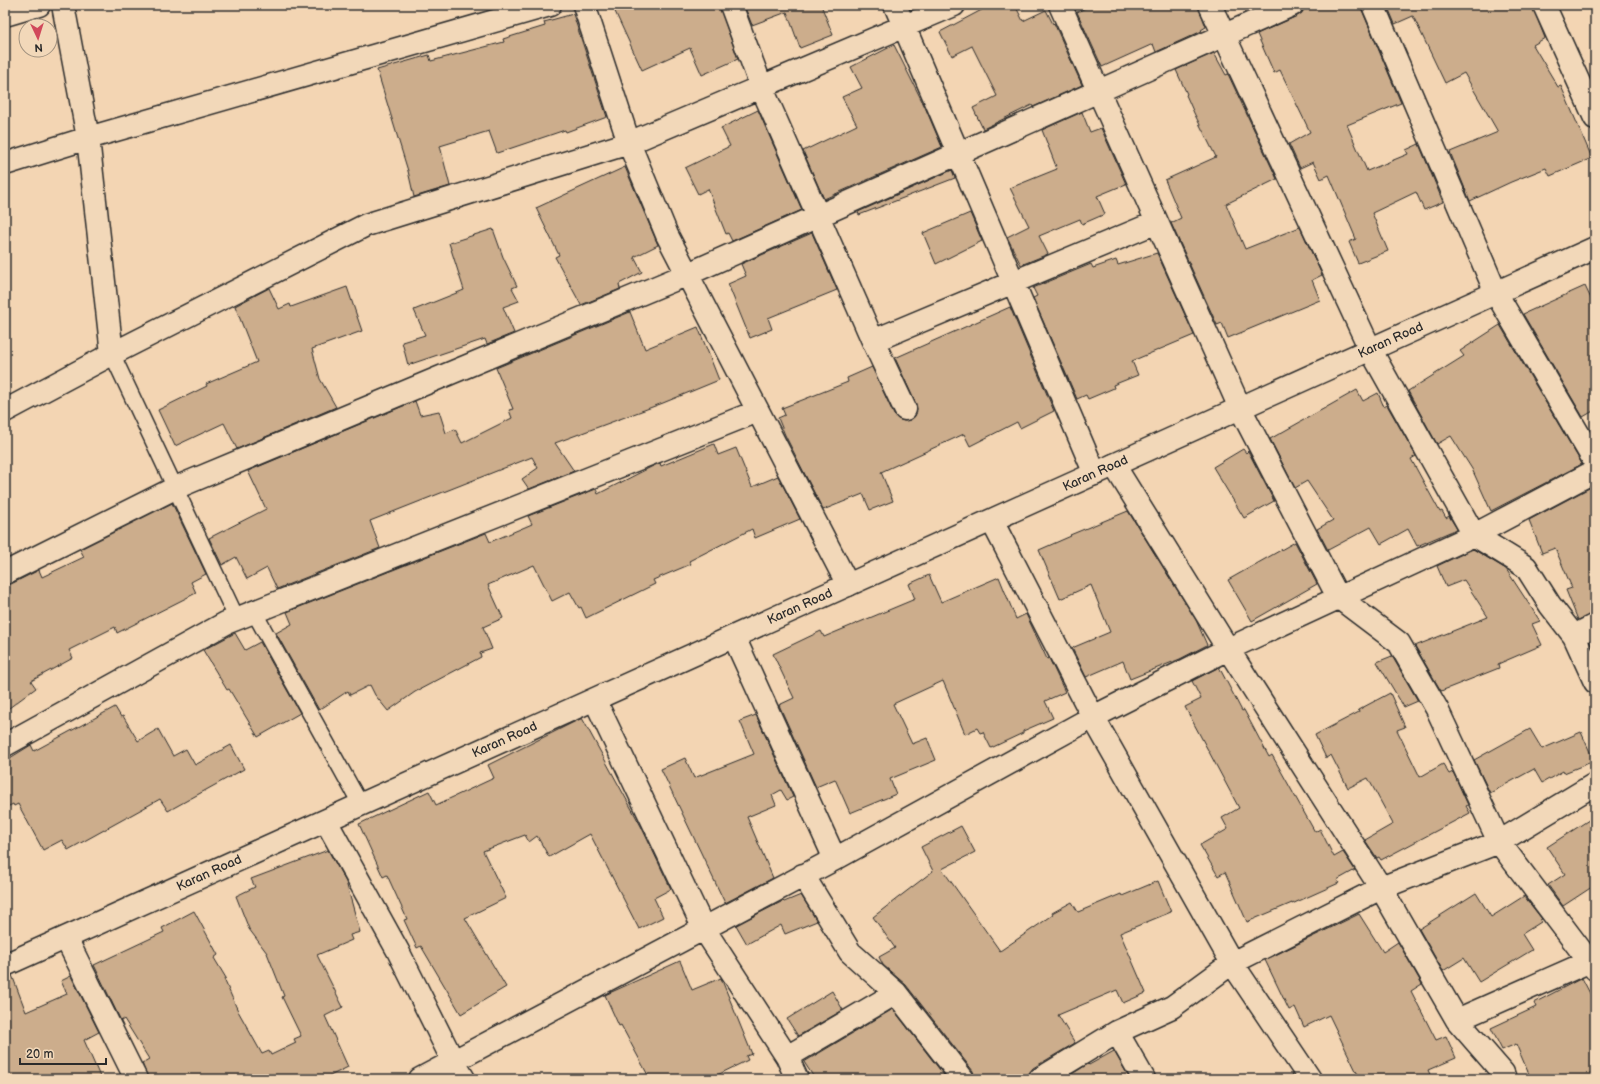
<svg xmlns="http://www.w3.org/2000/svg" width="1600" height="1084" viewBox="0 0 1600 1084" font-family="'Balsamiq Sans',sans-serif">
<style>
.building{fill:#ccad8c;stroke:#2b2b2b}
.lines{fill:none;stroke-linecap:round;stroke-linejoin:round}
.service-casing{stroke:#2b2b2b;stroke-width:18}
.minor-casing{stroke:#2b2b2b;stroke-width:25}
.tertiary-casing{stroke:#2b2b2b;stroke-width:25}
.service{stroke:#f2d8b9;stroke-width:15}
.minor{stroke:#f2d8b9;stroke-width:22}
.tertiary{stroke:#f2d8b9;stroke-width:22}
.labels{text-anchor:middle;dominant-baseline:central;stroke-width:3;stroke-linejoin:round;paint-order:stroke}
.street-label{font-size:13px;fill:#2b2b2b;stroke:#f2d8b9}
</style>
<rect width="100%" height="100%" fill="#f3d5b3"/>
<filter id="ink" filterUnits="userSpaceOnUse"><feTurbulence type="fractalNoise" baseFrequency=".025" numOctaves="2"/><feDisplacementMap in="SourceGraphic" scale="8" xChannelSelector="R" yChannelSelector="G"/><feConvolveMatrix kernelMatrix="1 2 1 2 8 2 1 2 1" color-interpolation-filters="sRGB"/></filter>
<g filter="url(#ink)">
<path class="building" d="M 612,5 L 719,5 L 738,59 L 702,75 L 690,48 L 642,70 Z
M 744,5 L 821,5 L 833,35 L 800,48 L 787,12 L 752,25 Z
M 991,5 L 1015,5 L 1023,21 L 1046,10 L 1053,24 L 1054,23 L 1082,85 L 1033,107 L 1032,105 L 983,129 L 973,108 L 997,96 L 972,46 L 952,56 L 940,32 Z
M 1092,5 L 1198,5 L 1206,27 L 1201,30 L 1202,31 L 1156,52 L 1153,44 L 1102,67 L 1077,12 Z
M 1306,5 L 1361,5 L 1362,10 L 1401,103 L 1347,125 L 1367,171 L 1408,154 L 1406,150 L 1419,144 L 1443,202 L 1424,210 L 1416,192 L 1372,213 L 1388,251 L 1358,263 L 1349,242 L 1356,239 L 1329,175 L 1321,179 L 1313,162 L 1300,168 L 1289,144 L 1310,132 L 1280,70 L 1274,73 L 1257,34 L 1297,16 L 1302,13 Z
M 1387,5 L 1532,5 L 1545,38 L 1533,45 L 1558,87 L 1561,86 L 1592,158 L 1550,176 L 1546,168 L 1511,182 L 1470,201 L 1450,152 L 1498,132 L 1464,73 L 1445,83 L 1413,16 L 1395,24 Z
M 573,14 L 607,117 L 566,132 L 565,130 L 497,153 L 489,131 L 440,146 L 450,186 L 414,197 L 408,171 L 377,70 L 429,55 L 431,61 L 504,42 L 503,39 L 545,26 L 544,22 Z
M 894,45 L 925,107 L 942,147 L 824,199 L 803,151 L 857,125 L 842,97 L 862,88 L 851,67 Z
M 1214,53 L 1226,75 L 1228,74 L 1277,179 L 1226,204 L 1245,249 L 1300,227 L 1322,275 L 1312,280 L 1320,300 L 1228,338 L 1222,323 L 1217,325 L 1171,223 L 1181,218 L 1165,180 L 1216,157 L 1194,113 L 1186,95 L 1187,94 L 1176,70 Z
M 758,110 L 802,210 L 732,241 L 728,233 L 726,234 L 708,189 L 698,194 L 685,168 L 730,146 L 721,128 Z
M 1082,112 L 1090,132 L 1101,128 L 1126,184 L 1097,196 L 1105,214 L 1082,224 L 1080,219 L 1039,236 L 1048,254 L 1021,265 L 1007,237 L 1029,226 L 1010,188 L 1057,169 L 1042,130 Z
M 625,167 L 658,245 L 634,257 L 642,272 L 619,284 L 620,289 L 581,305 L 555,257 L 559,255 L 536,208 Z
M 952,170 L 955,178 L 859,215 L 858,212 Z
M 970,213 L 982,241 L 936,264 L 923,233 Z
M 493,229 L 503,257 L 517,286 L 512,288 L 519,301 L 503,307 L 514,333 L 487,344 L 485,339 L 408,365 L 402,342 L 425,335 L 414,310 L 464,290 L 449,243 Z
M 812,233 L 837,290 L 768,318 L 772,329 L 750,338 L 728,284 L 746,276 L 741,264 Z
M 1157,253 L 1194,335 L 1132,361 L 1138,375 L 1113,385 L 1114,388 L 1088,399 L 1086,395 L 1077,399 L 1033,298 L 1037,296 L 1033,288 L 1091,264 L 1093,268 L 1116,260 L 1118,265 Z
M 1585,286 L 1595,307 L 1595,410 L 1583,417 L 1523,314 Z
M 347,287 L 362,331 L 312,349 L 320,379 L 336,407 L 237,449 L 224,423 L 175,446 L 158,410 L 207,386 L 206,384 L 257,362 L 235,306 L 269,288 L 279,309 L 290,304 L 291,307 Z
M 1010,307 L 1054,411 L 1020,428 L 1017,422 L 970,446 L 964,434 L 881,472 L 893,501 L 870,510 L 863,494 L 823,510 L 785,435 L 778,418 L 785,415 L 782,408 L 848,382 L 847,378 L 872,367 L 894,415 L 898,419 L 904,421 L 910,420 L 915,416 L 917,410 L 916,404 L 895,358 Z
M 630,312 L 645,349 L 698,327 L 719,380 L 663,403 L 555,443 L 574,471 L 529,489 L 522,479 L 538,468 L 532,457 L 370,521 L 380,548 L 277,589 L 267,568 L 247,579 L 236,557 L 222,565 L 209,538 L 266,509 L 248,471 L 415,401 L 420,415 L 439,411 L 446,433 L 455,429 L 462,443 L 512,418 L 509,410 L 513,409 L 496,368 Z
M 1500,325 L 1582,464 L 1491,511 L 1472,469 L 1451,436 L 1437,444 L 1408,391 L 1464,356 L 1460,351 Z
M 1357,390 L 1363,401 L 1378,393 L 1384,407 L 1387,405 L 1416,456 L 1411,459 L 1440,512 L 1442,511 L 1446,518 L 1449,516 L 1457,529 L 1417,546 L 1408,529 L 1381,544 L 1371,527 L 1328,550 L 1317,529 L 1333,520 L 1307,481 L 1295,488 L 1270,439 Z
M 714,444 L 718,455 L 736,448 L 752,487 L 778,476 L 800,519 L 755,538 L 752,529 L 689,561 L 691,564 L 653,580 L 655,584 L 586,618 L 581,607 L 579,608 L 570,592 L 552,601 L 534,565 L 488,585 L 503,618 L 483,627 L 492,649 L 480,653 L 481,657 L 415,692 L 388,711 L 375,695 L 370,685 L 350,695 L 348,691 L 319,710 L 276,633 L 292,624 L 287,612 L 486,533 L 490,542 L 532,524 L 528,516 L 596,489 L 598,494 L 655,465 L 660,463 L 661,466 Z
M 1243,449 L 1246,453 L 1248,451 L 1274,501 L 1244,518 L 1213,467 Z
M 1595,485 L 1595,613 L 1578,620 L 1566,590 L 1572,588 L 1555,548 L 1542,553 L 1529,520 Z
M 172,503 L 206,574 L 191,582 L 196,593 L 117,633 L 115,627 L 69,650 L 73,658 L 31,681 L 36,688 L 5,711 L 5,585 L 11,584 L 39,570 L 42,577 L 84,557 L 80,549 Z
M 1128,511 L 1196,620 L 1207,645 L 1180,659 L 1130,679 L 1123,661 L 1086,677 L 1072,648 L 1110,632 L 1091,585 L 1060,599 L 1039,550 L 1071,536 L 1070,535 Z
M 1295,542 L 1317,584 L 1252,621 L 1228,580 Z
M 1473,549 L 1506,569 L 1540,621 L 1532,624 L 1542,645 L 1498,664 L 1499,668 L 1441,691 L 1415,646 L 1488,617 L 1464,580 L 1446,587 L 1437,566 Z
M 929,575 L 941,602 L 999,577 L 1016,619 L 1026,614 L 1047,659 L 1049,658 L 1065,692 L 1045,701 L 1053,718 L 1023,731 L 1023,733 L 991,748 L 983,732 L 980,733 L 977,728 L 965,734 L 943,681 L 893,704 L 912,744 L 927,738 L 936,760 L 890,779 L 896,794 L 850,813 L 835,779 L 816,787 L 779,705 L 794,698 L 773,654 L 821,631 L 824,637 L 915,599 L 909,584 Z
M 235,633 L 245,650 L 260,642 L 300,713 L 258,737 L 229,689 L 227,690 L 203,650 Z
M 1392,656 L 1418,701 L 1404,707 L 1377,662 Z
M 1219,667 L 1242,711 L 1244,710 L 1269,757 L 1272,755 L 1315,832 L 1320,829 L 1334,857 L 1343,852 L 1355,870 L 1337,880 L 1339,883 L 1292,904 L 1292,903 L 1247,922 L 1225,872 L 1218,876 L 1200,845 L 1228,829 L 1222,818 L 1239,808 L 1185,707 L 1201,699 L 1192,681 Z
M 1390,693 L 1405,727 L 1397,730 L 1420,777 L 1443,764 L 1449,774 L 1453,772 L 1468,805 L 1466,806 L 1470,813 L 1381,860 L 1379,857 L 1377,858 L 1365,840 L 1393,824 L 1368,778 L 1348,788 L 1331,755 L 1326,758 L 1315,735 L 1359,712 L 1358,710 Z
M 115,707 L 121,717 L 123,716 L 138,741 L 158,729 L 173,756 L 186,749 L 195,765 L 231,745 L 244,769 L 168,811 L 160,799 L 68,850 L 62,840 L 43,850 L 18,804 L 14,806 L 13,804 L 5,808 L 5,761 L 31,745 L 34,751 Z
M 756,715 L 793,797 L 787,800 L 781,790 L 772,795 L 776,805 L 747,817 L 773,878 L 725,903 L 661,769 L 685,758 L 694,778 L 754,754 L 740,721 Z
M 582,718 L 641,826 L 671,889 L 654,898 L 663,917 L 639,929 L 590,834 L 549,857 L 537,836 L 529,842 L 525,835 L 483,851 L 506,898 L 465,918 L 506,987 L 461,1014 L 421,946 L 417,948 L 404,920 L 407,919 L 387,875 L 383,877 L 359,824 L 429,791 L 436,805 L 494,778 L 488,765 Z
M 1530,729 L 1542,749 L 1581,732 L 1594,761 L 1564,773 L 1563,771 L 1542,783 L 1534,769 L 1490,793 L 1474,760 Z
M 1595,816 L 1595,885 L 1563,906 L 1548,885 L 1565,874 L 1547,847 Z
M 961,826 L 975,852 L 942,869 L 1000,951 L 1053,915 L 1052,913 L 1072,902 L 1078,912 L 1121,894 L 1122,896 L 1158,881 L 1171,912 L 1120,933 L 1146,993 L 1123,1003 L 1117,990 L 1058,1015 L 1075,1043 L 1033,1068 L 1029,1073 L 1028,1079 L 975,1079 L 973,1071 L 906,985 L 883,965 L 879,957 L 895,948 L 873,917 L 933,871 L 921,847 Z
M 328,850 L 346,882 L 360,932 L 350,935 L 352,940 L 317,955 L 343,1007 L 325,1016 L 348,1067 L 324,1079 L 148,1079 L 142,1063 L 149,1059 L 124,1019 L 121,1021 L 94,965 L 164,932 L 162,928 L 194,911 L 218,955 L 214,958 L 226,978 L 224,979 L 238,1011 L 262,1054 L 269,1051 L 271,1055 L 296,1043 L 294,1039 L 301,1036 L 282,997 L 284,996 L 267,953 L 249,929 L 236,896 L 255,887 L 251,879 Z
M 1476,893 L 1491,917 L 1524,896 L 1542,919 L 1540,920 L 1541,922 L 1522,934 L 1532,950 L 1479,982 L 1464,958 L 1443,971 L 1419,929 Z
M 801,895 L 817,921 L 785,934 L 781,925 L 747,944 L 736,925 L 783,901 L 784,902 Z
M 1359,914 L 1383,952 L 1398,942 L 1422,984 L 1411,991 L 1436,1040 L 1446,1036 L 1456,1058 L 1428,1070 L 1432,1079 L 1360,1079 L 1329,1015 L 1304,1027 L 1295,1007 L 1289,1010 L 1265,960 Z
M 680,961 L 692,990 L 721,978 L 752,1054 L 746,1056 L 748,1060 L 709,1079 L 650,1079 L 621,1025 L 619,1026 L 605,995 Z
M 12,975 L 26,1012 L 67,994 L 61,981 L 71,976 L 99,1032 L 84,1040 L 101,1079 L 5,1079 L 5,977 Z
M 1582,978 L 1595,1003 L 1595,1079 L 1531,1079 L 1516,1044 L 1502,1050 L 1491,1028 L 1536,1007 L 1534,1003 Z
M 832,991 L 843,1010 L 798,1036 L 787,1019 Z
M 893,1009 L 947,1079 L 815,1079 L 804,1062 Z
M 1114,1051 L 1130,1079 L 1064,1079 L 1088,1064 L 1089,1065 Z"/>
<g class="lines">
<defs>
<path id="service" d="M 112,354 L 237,619
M 254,612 L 361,805"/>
<path id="minor" d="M 63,5 L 88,138 L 112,354
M 584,5 L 629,143 L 667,235 L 848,585
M 731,5 L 761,86 L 873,341 L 905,409
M 895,5 L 1095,474
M 1060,5 L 1240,408 L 1338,597 L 1399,643 L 1437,709 L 1499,842 L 1595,969
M 1210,5 L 1370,349 L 1474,535 L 1526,567 L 1550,605 L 1574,636 L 1595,682
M 1544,5 L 1595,118
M 5,15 L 39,5
M 5,164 L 88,138 L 550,5
M 1496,293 L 1595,462
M 873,341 L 1157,222
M 5,411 L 112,354 L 366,225 L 629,143 L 954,5
M 1114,465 L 1228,649 L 1381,888 L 1457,1020 L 1503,1073 L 1505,1079
M 992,521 L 1093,717 L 1232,963 L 1310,1079
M 5,573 L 175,488 L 688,274 L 1292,5
M 1574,636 L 1595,625
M 734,637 L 835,859
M 595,700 L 704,929 L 787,1057 L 797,1079
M 5,745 L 226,623 L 758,411
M 326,821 L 398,951 L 453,1061 L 464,1079
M 803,875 L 850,952 L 896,993 L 963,1079
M 66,938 L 136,1079
M 1457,1020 L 1595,959
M 1117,1032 L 1144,1079
M 787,1057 L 896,993
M 420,1079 L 835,859 L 1093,717 L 1228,649 L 1474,535 L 1595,471
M 1040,1079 L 1117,1032 L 1172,1007 L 1232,963 L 1381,888 L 1499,842 L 1595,784"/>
<g id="tertiary">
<path d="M 1373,5 L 1496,293"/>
<path id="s1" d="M 5,965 L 1595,248"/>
</g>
</defs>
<use href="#service" class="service-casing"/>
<use href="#minor" class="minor-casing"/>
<use href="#tertiary" class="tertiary-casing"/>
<use href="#service" class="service"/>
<use href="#minor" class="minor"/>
<use href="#tertiary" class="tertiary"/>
</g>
</g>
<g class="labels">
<g class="street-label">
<text stroke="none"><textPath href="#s1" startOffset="1520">Karan Road</textPath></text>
<text stroke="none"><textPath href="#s1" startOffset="1196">Karan Road</textPath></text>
<text stroke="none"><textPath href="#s1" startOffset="872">Karan Road</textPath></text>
<text stroke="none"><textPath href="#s1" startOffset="548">Karan Road</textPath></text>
<text stroke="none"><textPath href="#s1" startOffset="224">Karan Road</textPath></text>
</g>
</g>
<rect width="1600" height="1084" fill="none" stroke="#f2d8b9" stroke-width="20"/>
<rect x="10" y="10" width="1580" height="1064" fill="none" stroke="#2b2b2b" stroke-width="1.5" filter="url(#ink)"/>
<g transform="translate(38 38) rotate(176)"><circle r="19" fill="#f2d8b9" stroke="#a29380"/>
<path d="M0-3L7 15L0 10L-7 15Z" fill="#d1495b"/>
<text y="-6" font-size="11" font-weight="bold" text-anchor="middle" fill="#2b2b2b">N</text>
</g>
<path d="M20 1058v6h86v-6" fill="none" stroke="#2b2b2b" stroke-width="2"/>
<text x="26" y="1058" font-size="12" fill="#2b2b2b" stroke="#f2d8b9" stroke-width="3" paint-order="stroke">20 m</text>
</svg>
